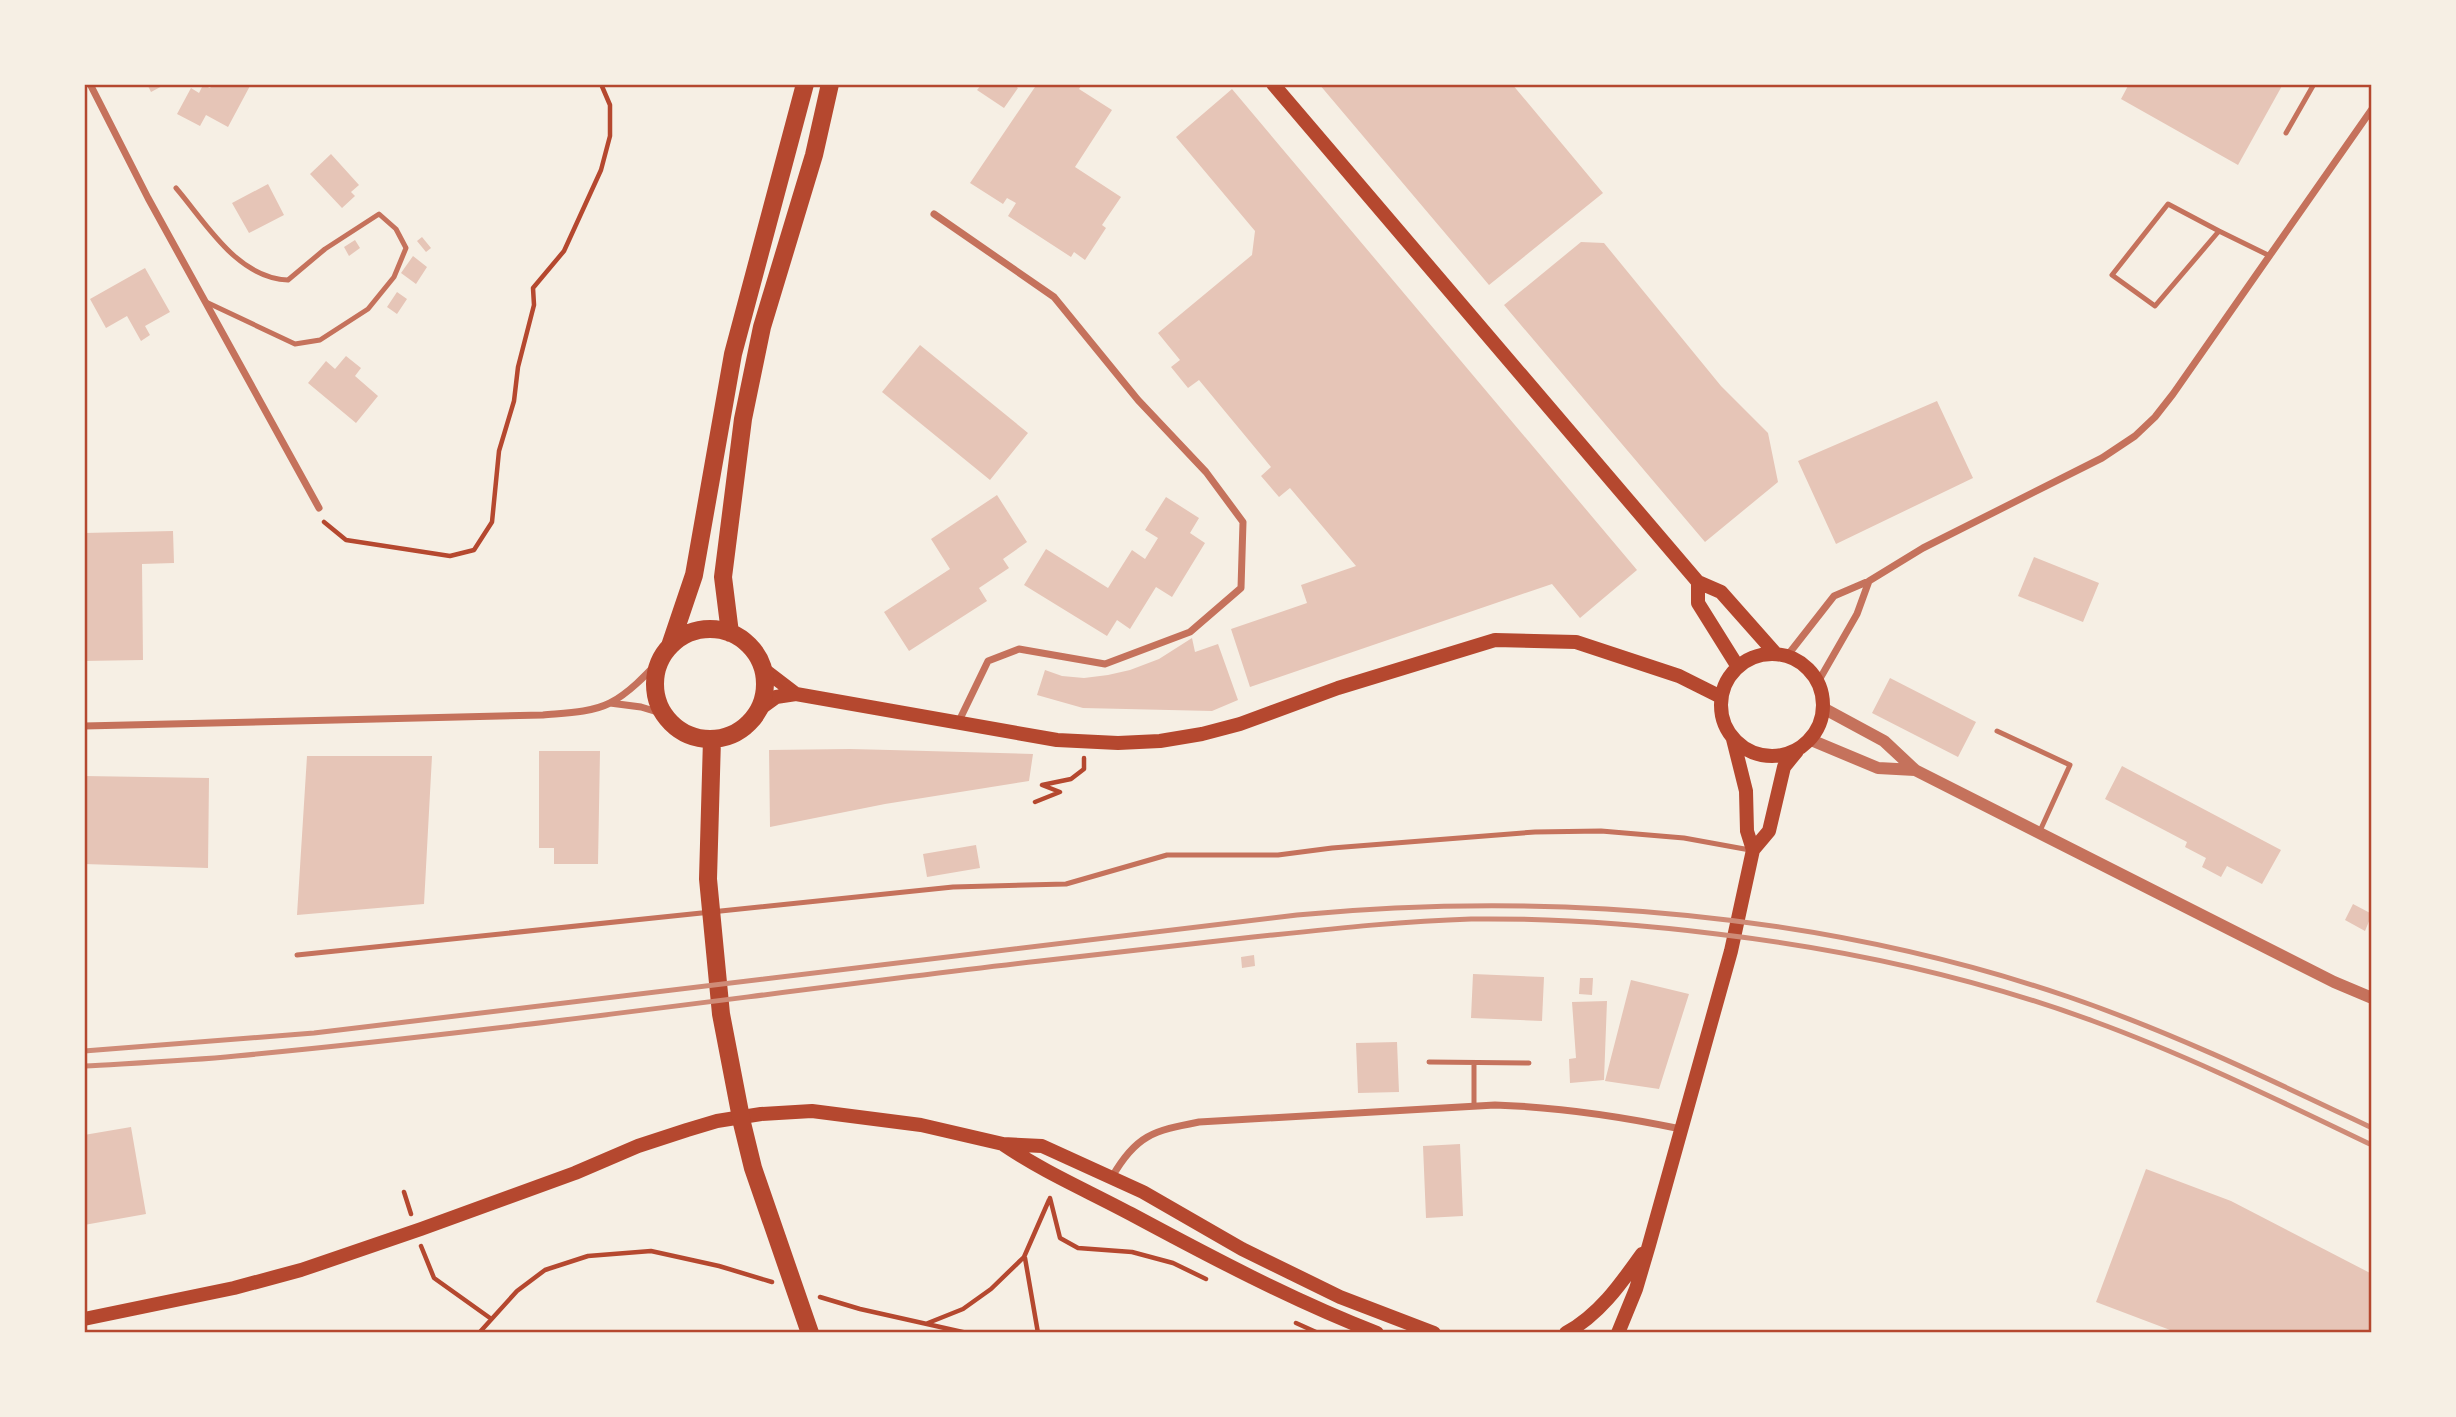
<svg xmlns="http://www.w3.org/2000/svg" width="2456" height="1417" viewBox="0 0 2456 1417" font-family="Inter,sans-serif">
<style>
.building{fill:#e6c5b7}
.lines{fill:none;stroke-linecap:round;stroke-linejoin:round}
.path{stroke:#b5482f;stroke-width:4.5}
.service{stroke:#c5725c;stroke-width:5}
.minor{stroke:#c5725c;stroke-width:7}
.tertiary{stroke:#c5725c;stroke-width:12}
.secondary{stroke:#b5482f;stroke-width:14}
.primary{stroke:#b5482f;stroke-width:18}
.rail{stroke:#cf8b77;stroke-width:5}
.neatline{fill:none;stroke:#b5482f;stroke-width:2.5}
</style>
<rect width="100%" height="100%" fill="#f6efe4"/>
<path class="building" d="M 147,84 L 166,84 L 151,92 Z
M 213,84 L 251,84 L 228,127 L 206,115 L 200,126 L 177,114 L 191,88 L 199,93 L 203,85 L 210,88 Z
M 982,84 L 1013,84 L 1018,88 L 1004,108 L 977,90 Z
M 1037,84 L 1078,84 L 1081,86 L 1079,89 L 1112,110 L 1075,167 L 1121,197 L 1102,225 L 1106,228 L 1085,260 L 1074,252 L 1071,257 L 1008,216 L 1016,203 L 1007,198 L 1003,204 L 970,183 Z
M 1319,84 L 1512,84 L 1603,193 L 1489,285 Z
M 2129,84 L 2283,84 L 2238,165 L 2121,99 Z
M 1232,89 L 1637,570 L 1580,618 L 1552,584 L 1250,687 L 1231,629 L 1307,603 L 1301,585 L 1356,566 L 1290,488 L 1279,497 L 1261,476 L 1271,467 L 1199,380 L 1188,388 L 1171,367 L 1180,360 L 1158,333 L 1252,255 L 1255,231 L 1176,137 Z
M 331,154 L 359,185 L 351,192 L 355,196 L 342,208 L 310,174 Z
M 268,184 L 284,215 L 249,233 L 232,203 Z
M 422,237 L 431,248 L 426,252 L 417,241 Z
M 355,240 L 360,248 L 349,256 L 344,247 Z
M 1581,242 L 1604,243 L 1721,386 L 1768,433 L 1778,482 L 1705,542 L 1504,305 Z
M 413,256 L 427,267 L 416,284 L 401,273 Z
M 145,268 L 170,312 L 145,326 L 150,335 L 141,341 L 127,316 L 106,328 L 90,299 Z
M 397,292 L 407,299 L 397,314 L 387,307 Z
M 920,345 L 1028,433 L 990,480 L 882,392 Z
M 346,356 L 361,368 L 355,376 L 378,396 L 356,423 L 308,383 L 326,361 L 335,369 Z
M 1937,401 L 1973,478 L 1836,544 L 1798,461 Z
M 997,495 L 1027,542 L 1003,559 L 1009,568 L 979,588 L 987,601 L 909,651 L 884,612 L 950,569 L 931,539 Z
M 1166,497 L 1199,518 L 1190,533 L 1205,543 L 1172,597 L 1156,587 L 1130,629 L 1117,620 L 1107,636 L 1024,585 L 1046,549 L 1108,588 L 1132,550 L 1145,559 L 1158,538 L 1145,530 Z
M 173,531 L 174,563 L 142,564 L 143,660 L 84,661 L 84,533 Z
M 2034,557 L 2099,583 L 2083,622 L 2018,596 Z
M 1192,638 L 1195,652 L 1218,644 L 1238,700 L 1212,711 L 1083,708 L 1037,695 L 1045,670 L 1062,676 L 1084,678 L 1108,675 L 1130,670 L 1159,659 Z
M 1890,678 L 1976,722 L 1958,757 L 1872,713 Z
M 850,749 L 890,750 L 1033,754 L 1029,781 L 885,804 L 770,827 L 769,750 Z
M 539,751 L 600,751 L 598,864 L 554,864 L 554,848 L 539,848 Z
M 307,756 L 432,756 L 424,904 L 297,915 Z
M 2122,766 L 2281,850 L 2262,884 L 2227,866 L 2221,877 L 2202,867 L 2206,858 L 2185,847 L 2187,842 L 2105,799 Z
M 84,776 L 209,778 L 208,868 L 84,864 Z
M 976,845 L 980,868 L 927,877 L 923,854 Z
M 2353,904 L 2372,914 L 2365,931 L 2345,920 Z
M 1254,955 L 1255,966 L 1242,968 L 1241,957 Z
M 1473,974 L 1544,977 L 1542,1021 L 1471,1018 Z
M 1580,978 L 1593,978 L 1592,995 L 1579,994 Z
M 1631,980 L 1689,994 L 1659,1089 L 1605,1081 Z
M 1607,1001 L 1604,1080 L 1570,1083 L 1569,1059 L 1576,1058 L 1572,1002 Z
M 1397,1042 L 1399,1092 L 1358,1093 L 1356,1043 Z
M 131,1127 L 146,1214 L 84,1225 L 84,1135 Z
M 1460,1144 L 1463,1216 L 1426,1218 L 1423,1146 Z
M 2146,1169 L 2231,1201 L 2372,1274 L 2372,1333 L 2178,1333 L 2096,1302 Z"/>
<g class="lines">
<path class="path" d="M 324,522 L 346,540 L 450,556 L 474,550 L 492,522 L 499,451 L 514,401 L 518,367 L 534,305 L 533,288 L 564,251 L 601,170 L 610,136 L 610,105 L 601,84
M 1035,802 L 1060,792 L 1042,785 L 1071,779 L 1084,769 L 1084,758
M 404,1192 L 411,1214
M 1050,1198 L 1060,1238 L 1078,1248 L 1132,1252 L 1173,1263 L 1206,1279
M 421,1246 L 434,1278 L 490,1318
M 1025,1258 L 1038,1333
M 820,1297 L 860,1309 L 967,1333
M 928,1323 L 963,1309 L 991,1289 L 1024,1257 L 1049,1200
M 1296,1323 L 1316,1332
M 479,1333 L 517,1291 L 545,1270 L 588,1256 L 651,1251 L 719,1266 L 772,1282"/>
<path class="service" d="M 2286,133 L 2314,84
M 176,188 C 206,223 237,278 288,280 L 325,249 L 379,214 L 396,229 L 406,248 L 394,277 L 368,309 L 320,340 L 295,344 L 206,302
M 2219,231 L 2168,204 L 2112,275 L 2155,306 L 2219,231 L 2270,256
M 1997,731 L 2070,765 L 2039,833
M 297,955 L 953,887 L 1066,884 L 1167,855 L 1278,855 L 1332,848 L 1535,832 L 1601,831 L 1684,838 L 1750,850
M 1429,1062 L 1529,1063
M 1474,1063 L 1474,1106"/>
<path class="minor" d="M 90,84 L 148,198 L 319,508
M 934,214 L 1054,297 L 1138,400 L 1206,472 L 1243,522 L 1241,588 L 1190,632 L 1105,664 L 1019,649 L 988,661 L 958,723
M 1787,656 L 1834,596 L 1869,581 L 1923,548 L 2102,458 L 2135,436 L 2155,417 L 2173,394 L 2372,109
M 1818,682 L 1857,614 L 1869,581
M 610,703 L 641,707 L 664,714
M 84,726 L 543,715 C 564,713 590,713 610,703 C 629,693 646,675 661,659
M 1112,1177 C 1136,1135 1153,1131 1199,1122 L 1495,1105 C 1558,1107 1619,1116 1681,1129"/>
<path class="tertiary" d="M 1823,708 L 1884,741 L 1915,770 L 2334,982 L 2372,998
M 1811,740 L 1878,768 L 1915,770"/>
<path class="secondary" d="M 1273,84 L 1698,582 L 1721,592 L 1776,654
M 1698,582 L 1698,603 L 1738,667
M1721 705a51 51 0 1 1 102 0a51 51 0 1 1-102 0Z
M 762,668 L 796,694
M 757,711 L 776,697 L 796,694 L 1057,740 L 1118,743 L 1160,741 L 1202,734 L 1240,724 L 1338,688 L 1495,640 L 1576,642 L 1679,676 L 1721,697
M 1733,739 L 1746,791 L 1747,831 L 1753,850
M 1004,1145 C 1044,1172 1088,1191 1131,1214 C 1211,1257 1292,1300 1377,1333
M 84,1319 L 234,1288 L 301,1270 L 421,1229 L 575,1173 L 638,1146 L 687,1130 L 717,1121 L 761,1114 L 812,1111 L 921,1125 L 1003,1144 L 1042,1146 L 1143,1192 L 1242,1249 L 1340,1297 L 1434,1333
M 1566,1333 C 1599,1315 1620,1285 1642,1254
M 1618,1333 L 1636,1289 L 1649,1245 L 1731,951 L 1753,850 L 1769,831 L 1784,767 L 1797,751"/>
<path class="primary" d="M655 684a55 55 0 1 1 110 0a55 55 0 1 1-110 0Z
M 730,633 L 723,577 L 743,419 L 762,327 L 814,155 L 830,84
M 670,646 L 694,575 L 733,354 L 805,84
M 712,739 L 708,879 L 721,1014 L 742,1123 L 753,1168 L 810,1333"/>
<path class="rail" d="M 84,1051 L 314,1033 L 1297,915 C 1555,891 1823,913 2069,997 C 2174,1033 2273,1081 2372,1128
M 84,1066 C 135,1063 186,1061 236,1056 C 505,1031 772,992 1040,961 C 1117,952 1195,943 1273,935 C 1339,928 1405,921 1471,919 C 1553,918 1636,924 1717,934 C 1844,949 1973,977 2093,1021 C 2189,1056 2280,1101 2372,1145"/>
</g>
<rect width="2456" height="1417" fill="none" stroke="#f6efe4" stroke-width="172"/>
<rect x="86" y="86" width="2284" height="1245" class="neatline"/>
</svg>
